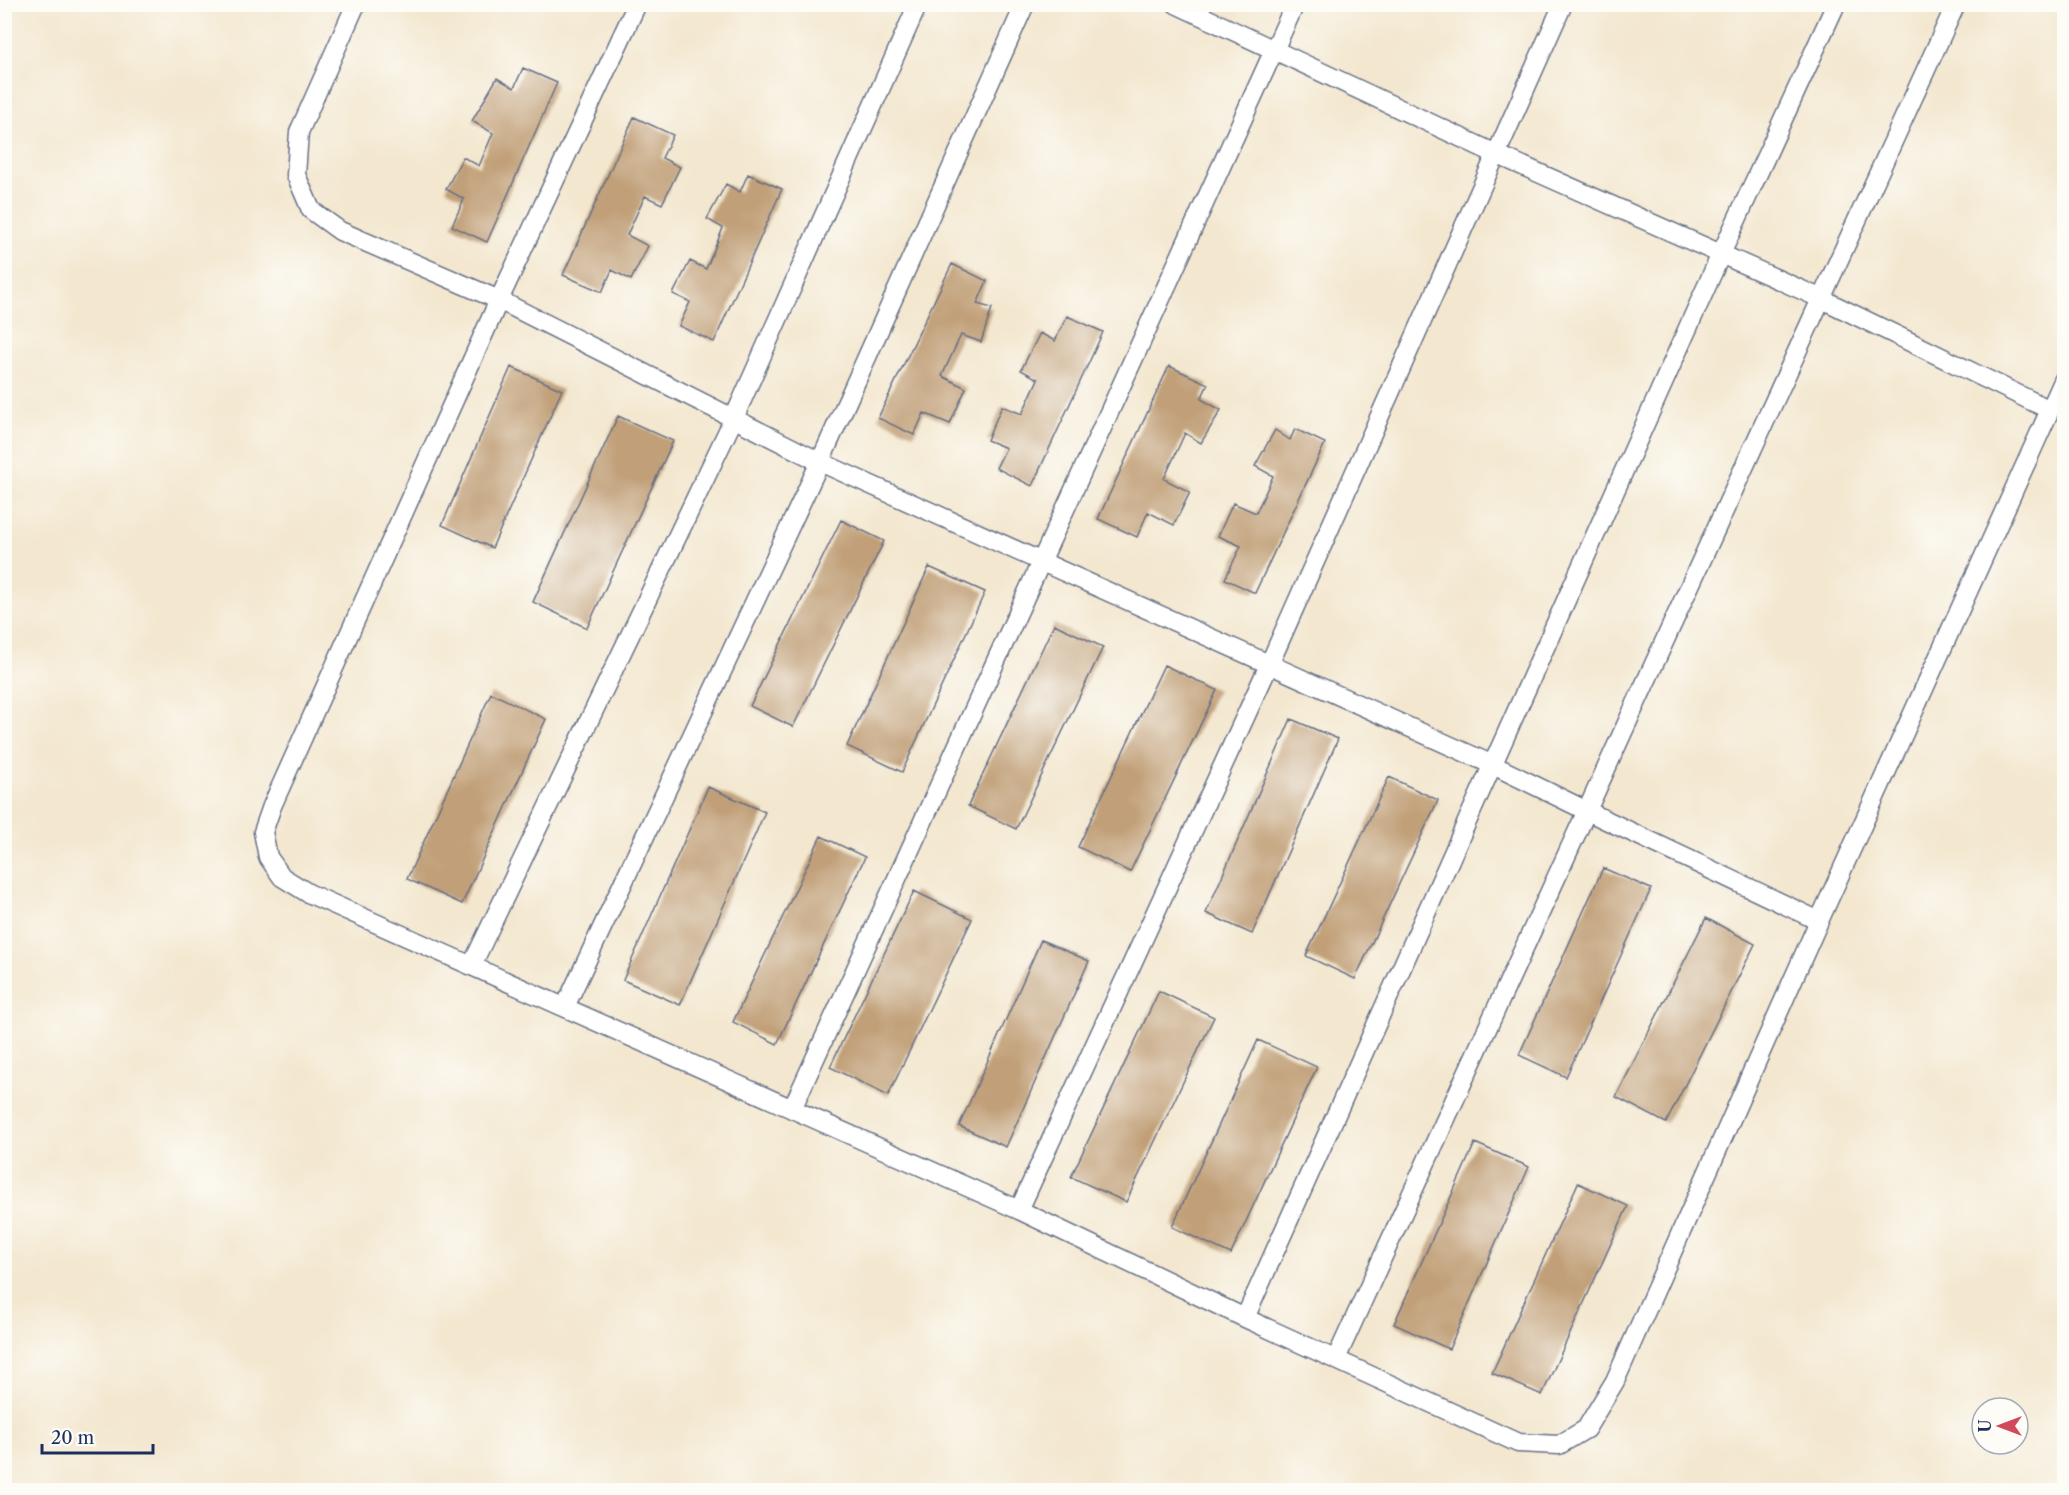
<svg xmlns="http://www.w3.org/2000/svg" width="2069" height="1495" viewBox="0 0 2069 1495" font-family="'Libre Caslon Text',serif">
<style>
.building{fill:#c1a079}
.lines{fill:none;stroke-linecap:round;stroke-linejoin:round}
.service-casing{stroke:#676f86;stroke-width:21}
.service{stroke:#fff;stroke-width:18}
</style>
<rect width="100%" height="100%" fill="#fdfcf7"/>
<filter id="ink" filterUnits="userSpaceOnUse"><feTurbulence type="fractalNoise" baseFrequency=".0167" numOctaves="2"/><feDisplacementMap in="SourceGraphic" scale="12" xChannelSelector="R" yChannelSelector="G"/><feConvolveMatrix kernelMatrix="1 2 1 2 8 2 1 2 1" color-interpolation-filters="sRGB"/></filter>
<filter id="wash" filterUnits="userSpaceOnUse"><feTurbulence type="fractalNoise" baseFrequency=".008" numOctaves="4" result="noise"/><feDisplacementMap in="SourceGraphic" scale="24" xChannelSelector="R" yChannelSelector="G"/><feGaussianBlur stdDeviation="1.35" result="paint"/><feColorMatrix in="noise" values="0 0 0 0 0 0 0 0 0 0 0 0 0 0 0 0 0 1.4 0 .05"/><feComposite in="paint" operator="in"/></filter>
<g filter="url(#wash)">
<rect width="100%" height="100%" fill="#f3e7cf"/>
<g id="blocks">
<path class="building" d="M 523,68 L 557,83 L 487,242 L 452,226 L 464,199 L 446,189 L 463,157 L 479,166 L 493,133 L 472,121 L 497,78 L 514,88 Z
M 634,117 L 673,135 L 662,158 L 680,167 L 662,204 L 645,196 L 627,235 L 648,246 L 631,280 L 612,270 L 602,292 L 563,275 Z
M 748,174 L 782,189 L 714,342 L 679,326 L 690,302 L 673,294 L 690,261 L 706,269 L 723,228 L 707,219 L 726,184 L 740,192 Z
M 952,264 L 987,281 L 977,304 L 992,308 L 981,342 L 961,335 L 942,376 L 966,388 L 950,424 L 924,413 L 914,435 L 878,418 Z
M 1067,316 L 1103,332 L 1032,486 L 996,468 L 1006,448 L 987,440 L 1002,406 L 1022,414 L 1038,379 L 1021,370 L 1040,333 L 1055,341 Z
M 1169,366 L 1208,384 L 1201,399 L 1221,410 L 1201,443 L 1185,433 L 1164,479 L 1190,492 L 1174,525 L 1148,512 L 1137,537 L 1098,519 Z
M 511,367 L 562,390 L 492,548 L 442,525 Z
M 618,416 L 673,441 L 587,628 L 533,602 Z
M 1295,429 L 1325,443 L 1255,593 L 1225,579 L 1241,546 L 1218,536 L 1233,503 L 1256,513 L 1273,476 L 1255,466 L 1275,430 L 1290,440 Z
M 841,520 L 884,541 L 793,727 L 750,706 Z
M 929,567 L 985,592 L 902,772 L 847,746 Z
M 1054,624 L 1103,647 L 1016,829 L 968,806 Z
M 1164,665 L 1217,690 L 1130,872 L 1078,847 Z
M 491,693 L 546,719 L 462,904 L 407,879 Z
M 1291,719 L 1338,739 L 1252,934 L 1206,913 Z
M 1389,777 L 1438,800 L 1355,979 L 1306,956 Z
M 708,787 L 765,812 L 680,1005 L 623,980 Z
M 821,836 L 865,857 L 777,1044 L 733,1022 Z
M 1603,868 L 1651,889 L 1566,1077 L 1519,1055 Z
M 914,891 L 972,919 L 888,1096 L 830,1067 Z
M 1706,918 L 1755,944 L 1666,1123 L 1616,1097 Z
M 1041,940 L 1089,961 L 1006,1147 L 959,1126 Z
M 1159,991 L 1214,1017 L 1126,1202 L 1071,1177 Z
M 1258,1040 L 1317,1067 L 1231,1254 L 1172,1227 Z
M 1475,1143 L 1529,1167 L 1449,1349 L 1394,1324 Z
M 1578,1183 L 1628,1206 L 1542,1395 L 1492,1373 Z"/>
</g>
</g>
<g filter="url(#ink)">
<use href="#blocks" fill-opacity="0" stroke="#676f86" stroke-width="1.5"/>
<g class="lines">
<defs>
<path id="service" d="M 356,4 L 299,132 L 296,175 L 311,210 L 340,231 L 499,300 L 820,462 L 1493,765 L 1587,811 L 1819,921
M 637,4 L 499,300 L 272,806 L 263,832 L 268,857 L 282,877 L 308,893 L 1019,1210 L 1245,1318 L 1518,1443 L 1559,1445 L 1586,1429 L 1615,1381 L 1819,921 L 2064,379
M 1176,4 L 1496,154 L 1822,299 L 2050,410
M 472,965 L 734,418 L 918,4
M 565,1007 L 820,462 L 1025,4
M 792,1109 L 1295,4
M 1019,1210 L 1269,665 L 1563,4
M 1245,1318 L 1721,254 L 1836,4
M 1336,1359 L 1956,4"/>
</defs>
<use href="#service" class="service-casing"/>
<use href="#service" class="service"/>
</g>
</g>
<rect width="2069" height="1495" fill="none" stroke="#fdfcf7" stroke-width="24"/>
<g transform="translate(2000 1426) rotate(270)"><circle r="28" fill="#fdfcf7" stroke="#a3aaba" stroke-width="1.5"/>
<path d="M0-4.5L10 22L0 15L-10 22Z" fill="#d1495b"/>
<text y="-9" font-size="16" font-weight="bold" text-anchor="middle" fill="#1b2f5e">U</text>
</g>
<path d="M42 1444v9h111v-9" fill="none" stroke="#1b2f5e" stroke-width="3"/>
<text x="51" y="1444" font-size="18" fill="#1b2f5e" stroke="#fdfcf7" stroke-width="4.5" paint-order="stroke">20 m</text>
</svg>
